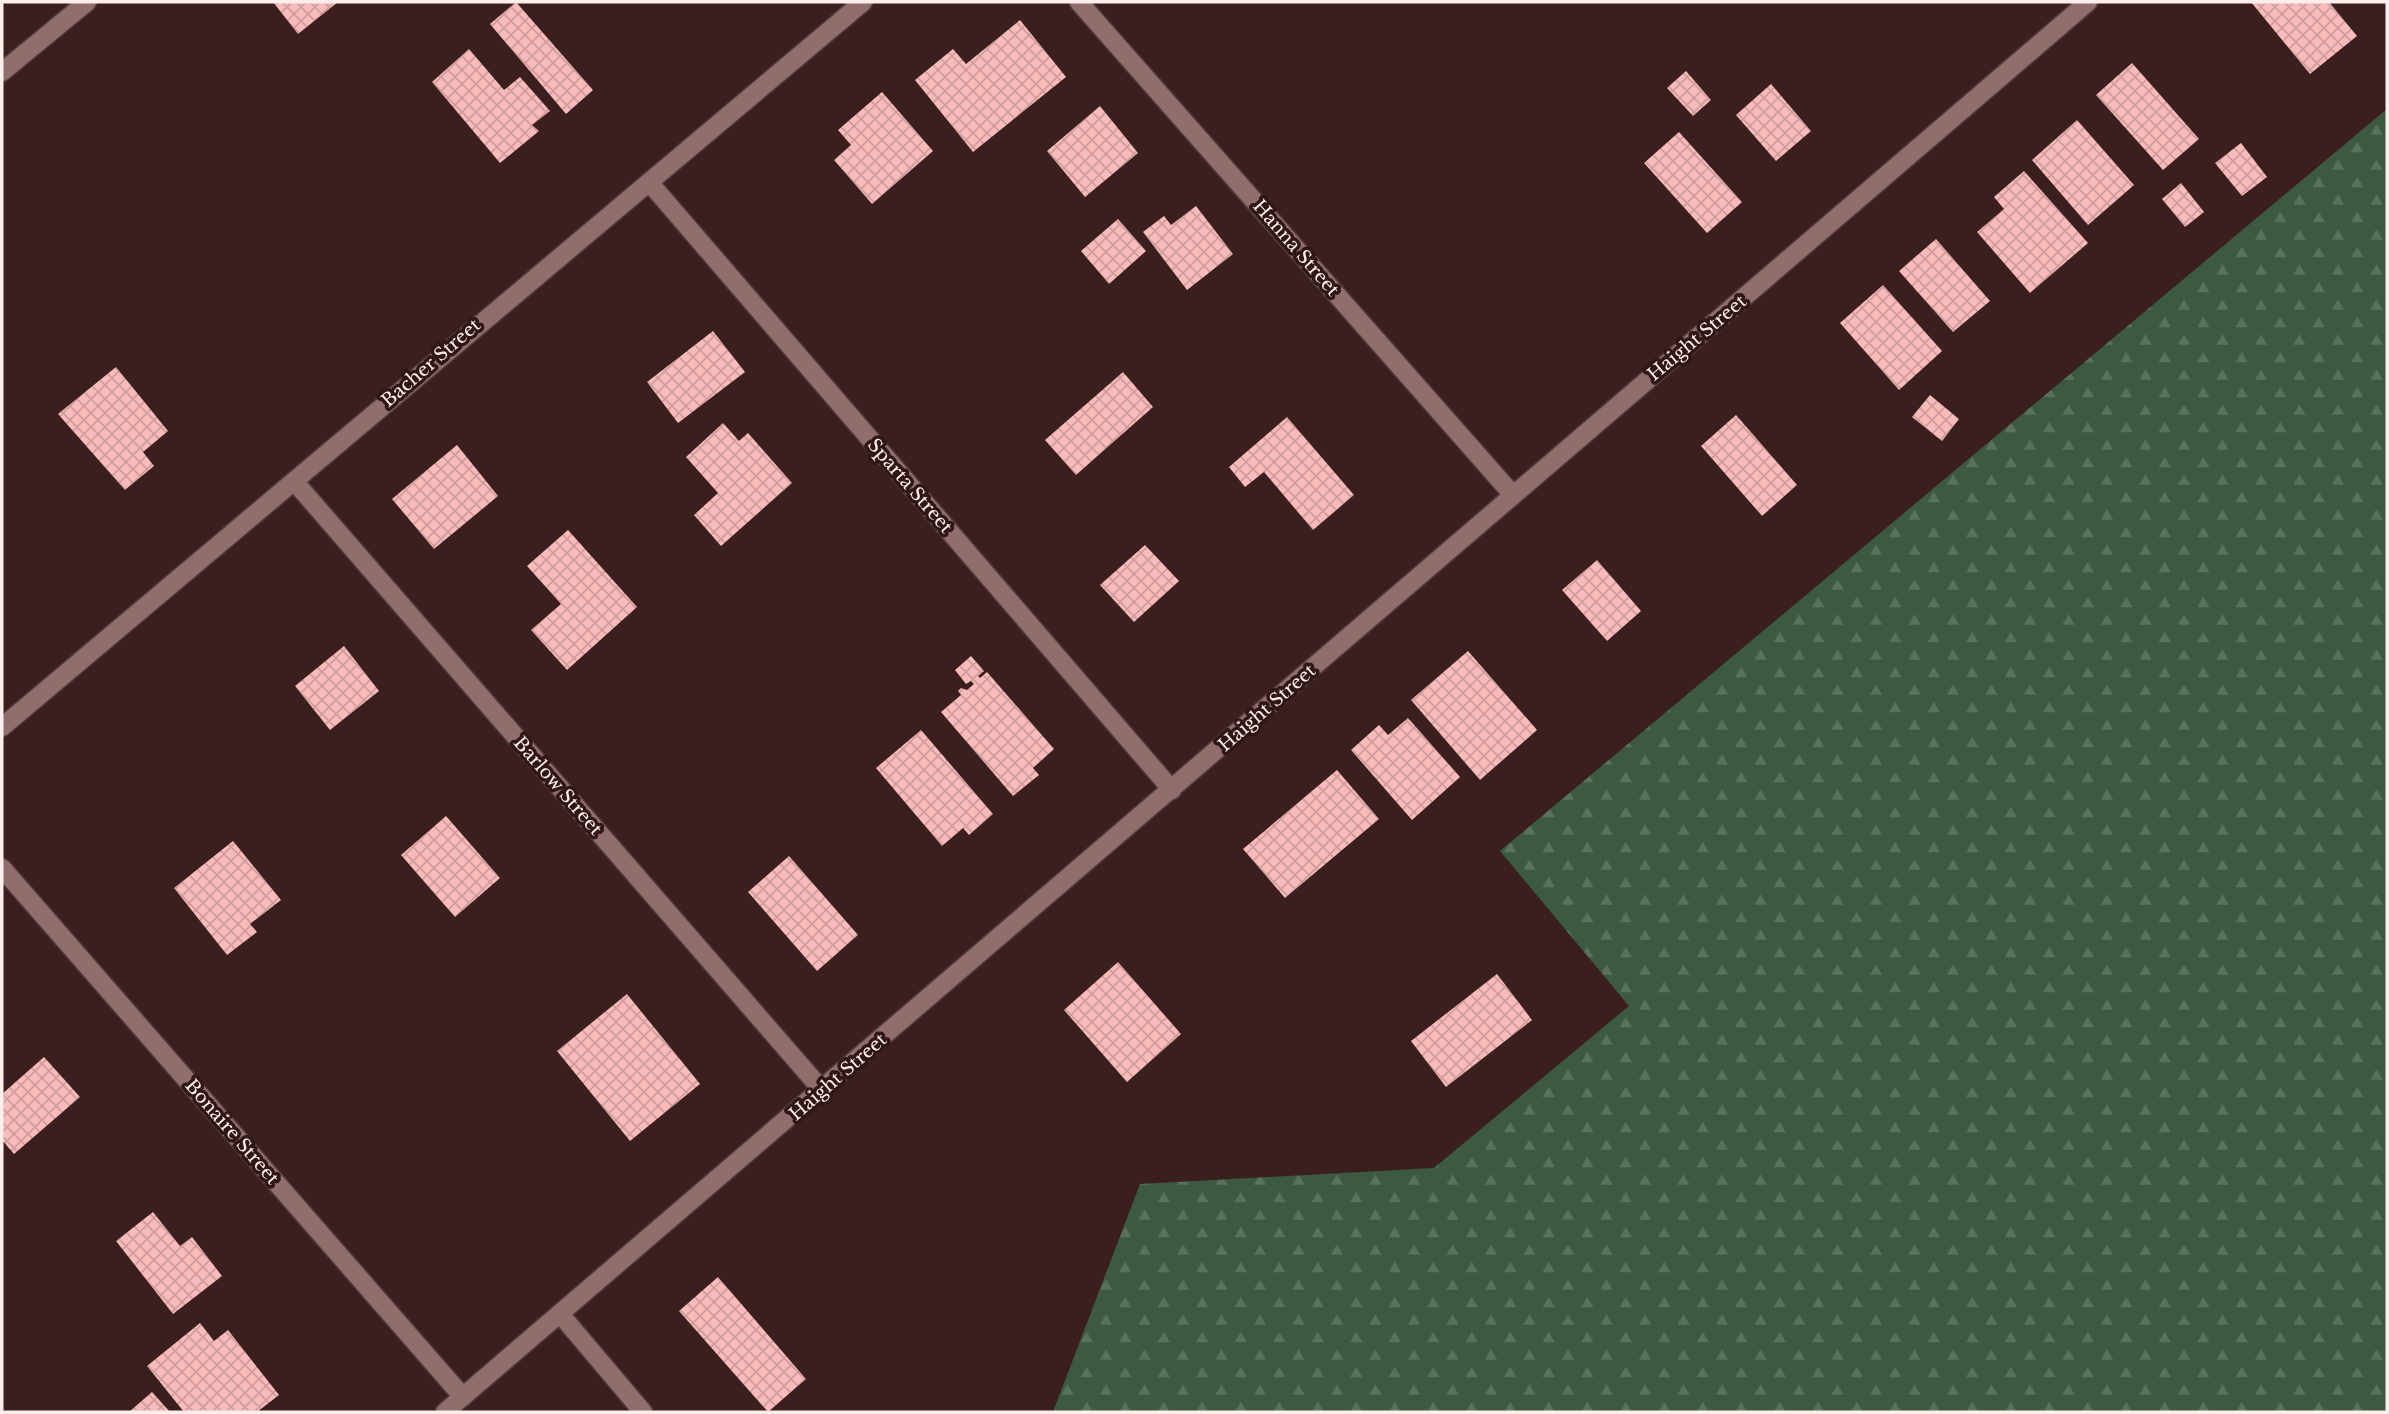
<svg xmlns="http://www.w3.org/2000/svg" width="2389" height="1414" viewBox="0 0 2389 1414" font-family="'Libre Baskerville',serif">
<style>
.forest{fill:url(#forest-firs)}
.building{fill:url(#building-cross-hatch)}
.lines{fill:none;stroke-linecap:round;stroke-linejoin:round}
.minor-casing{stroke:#523b3b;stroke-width:21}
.minor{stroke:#906e6d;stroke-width:18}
.labels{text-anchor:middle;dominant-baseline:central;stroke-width:7;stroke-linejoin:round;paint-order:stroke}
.street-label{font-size:18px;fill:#feeeed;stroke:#311616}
</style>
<defs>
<pattern id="forest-firs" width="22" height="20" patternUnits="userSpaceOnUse" patternTransform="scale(1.75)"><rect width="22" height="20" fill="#3b5a41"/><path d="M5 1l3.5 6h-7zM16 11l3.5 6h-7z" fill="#58725d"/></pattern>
<pattern id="building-cross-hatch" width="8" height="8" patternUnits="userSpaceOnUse" patternTransform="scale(1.75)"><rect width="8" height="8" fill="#f9bbb9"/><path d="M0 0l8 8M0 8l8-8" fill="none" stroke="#ce9e9c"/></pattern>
</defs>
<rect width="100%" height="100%" fill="#3b1f1f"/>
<path class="forest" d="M 2387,109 L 2387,1412 L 1053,1412 L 1140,1184 L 1434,1168 L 1629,1006 L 1500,851 Z"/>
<path class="building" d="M 273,2 L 338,2 L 298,34 Z
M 516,2 L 593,90 L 566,114 L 490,24 Z
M 2251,2 L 2329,2 L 2357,36 L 2310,74 Z
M 1020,20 L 1066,77 L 973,152 L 915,80 L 953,49 L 966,64 Z
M 469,49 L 504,90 L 520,77 L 550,111 L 532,125 L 539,131 L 500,163 L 432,82 Z
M 2132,63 L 2199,139 L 2163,170 L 2096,95 Z
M 1686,71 L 1711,100 L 1693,116 L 1667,88 Z
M 1771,84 L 1811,131 L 1776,161 L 1736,115 Z
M 882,92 L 933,151 L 872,204 L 834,160 L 851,145 L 838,130 Z
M 1100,106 L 1138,153 L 1085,197 L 1047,151 Z
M 2077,120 L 2134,185 L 2088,225 L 2032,160 Z
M 1679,132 L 1742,202 L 1707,233 L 1644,163 Z
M 2241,143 L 2267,177 L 2242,196 L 2215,163 Z
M 2024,171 L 2088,243 L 2030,293 L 1977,232 L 2004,209 L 1994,197 Z
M 2181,183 L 2204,212 L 2185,227 L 2162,199 Z
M 1196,206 L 1233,254 L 1187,290 L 1143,232 L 1164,216 L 1171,225 Z
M 1118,219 L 1146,251 L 1109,284 L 1081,251 Z
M 1936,239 L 1990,301 L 1953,332 L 1899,271 Z
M 1883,285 L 1942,351 L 1899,390 L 1840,323 Z
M 713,331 L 745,372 L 678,423 L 647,382 Z
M 116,367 L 168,431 L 143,452 L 154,466 L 125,490 L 58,414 Z
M 1123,372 L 1153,407 L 1076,475 L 1045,440 Z
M 1930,395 L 1959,419 L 1942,441 L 1912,417 Z
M 1736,415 L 1797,485 L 1762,516 L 1701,446 Z
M 1287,417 L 1354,495 L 1313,530 L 1264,472 L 1245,487 L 1229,467 Z
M 723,423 L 739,441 L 748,433 L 792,483 L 721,546 L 694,515 L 718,493 L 686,457 Z
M 457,445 L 498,496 L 434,549 L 392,499 Z
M 568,530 L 637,607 L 567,670 L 531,630 L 561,604 L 527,566 Z
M 1145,545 L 1179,581 L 1134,622 L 1100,585 Z
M 1597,560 L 1641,611 L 1607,641 L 1562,590 Z
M 344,646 L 379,691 L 330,730 L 295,686 Z
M 1468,651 L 1537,730 L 1480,780 L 1411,700 Z
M 971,656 L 984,671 L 978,676 L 980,678 L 987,672 L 1054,749 L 1033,768 L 1039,775 L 1013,796 L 941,712 L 961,695 L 958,691 L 961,688 L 967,690 L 974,684 L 971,681 L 966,684 L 955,670 Z
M 1408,718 L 1460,777 L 1412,820 L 1351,750 L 1379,725 L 1388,735 Z
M 921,730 L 993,814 L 969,835 L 963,828 L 942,846 L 876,768 Z
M 1337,770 L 1379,819 L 1285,898 L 1243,849 Z
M 446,816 L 500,878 L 455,917 L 401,855 Z
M 233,841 L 281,900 L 250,924 L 257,932 L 227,955 L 174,888 Z
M 789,856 L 858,935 L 817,971 L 748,892 Z
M 1118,962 L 1181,1034 L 1127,1082 L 1064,1010 Z
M 1497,974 L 1532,1020 L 1446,1087 L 1411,1041 Z
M 627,994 L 700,1084 L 630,1141 L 557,1051 Z
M 44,1057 L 80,1097 L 14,1154 L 2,1140 L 2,1094 Z
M 153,1212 L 180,1246 L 192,1237 L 222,1276 L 173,1314 L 116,1241 Z
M 718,1277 L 806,1379 L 768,1412 L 679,1311 Z
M 200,1323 L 214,1341 L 228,1330 L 279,1395 L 257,1412 L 184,1412 L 147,1366 Z
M 152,1392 L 170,1412 L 129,1412 Z"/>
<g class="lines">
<defs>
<path id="minor" d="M 1079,2 L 1513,495
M 2,72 L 87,2
M 649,182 L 1172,790
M 294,481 L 822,1090
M 2,727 L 863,2
M 2,868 L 463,1397
M 561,1315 L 643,1412
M 445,1412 L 2088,2"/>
</defs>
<use href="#minor" class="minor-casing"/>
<use href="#minor" class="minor"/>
</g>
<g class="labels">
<g class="street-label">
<text transform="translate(1296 248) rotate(49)">Hanna Street</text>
<text transform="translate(1697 338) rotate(-40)">Haight Street</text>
<text transform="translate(431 363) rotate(-41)">Bacher Street</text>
<text transform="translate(910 486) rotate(49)">Sparta Street</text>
<text transform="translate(1267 708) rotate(-41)">Haight Street</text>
<text transform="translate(558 786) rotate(49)">Barlow Street</text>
<text transform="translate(838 1077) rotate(-41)">Haight Street</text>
<text transform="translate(232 1132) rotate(49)">Bonaire Street</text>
</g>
</g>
<rect width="2389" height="1414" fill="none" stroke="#feeeed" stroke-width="7"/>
</svg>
